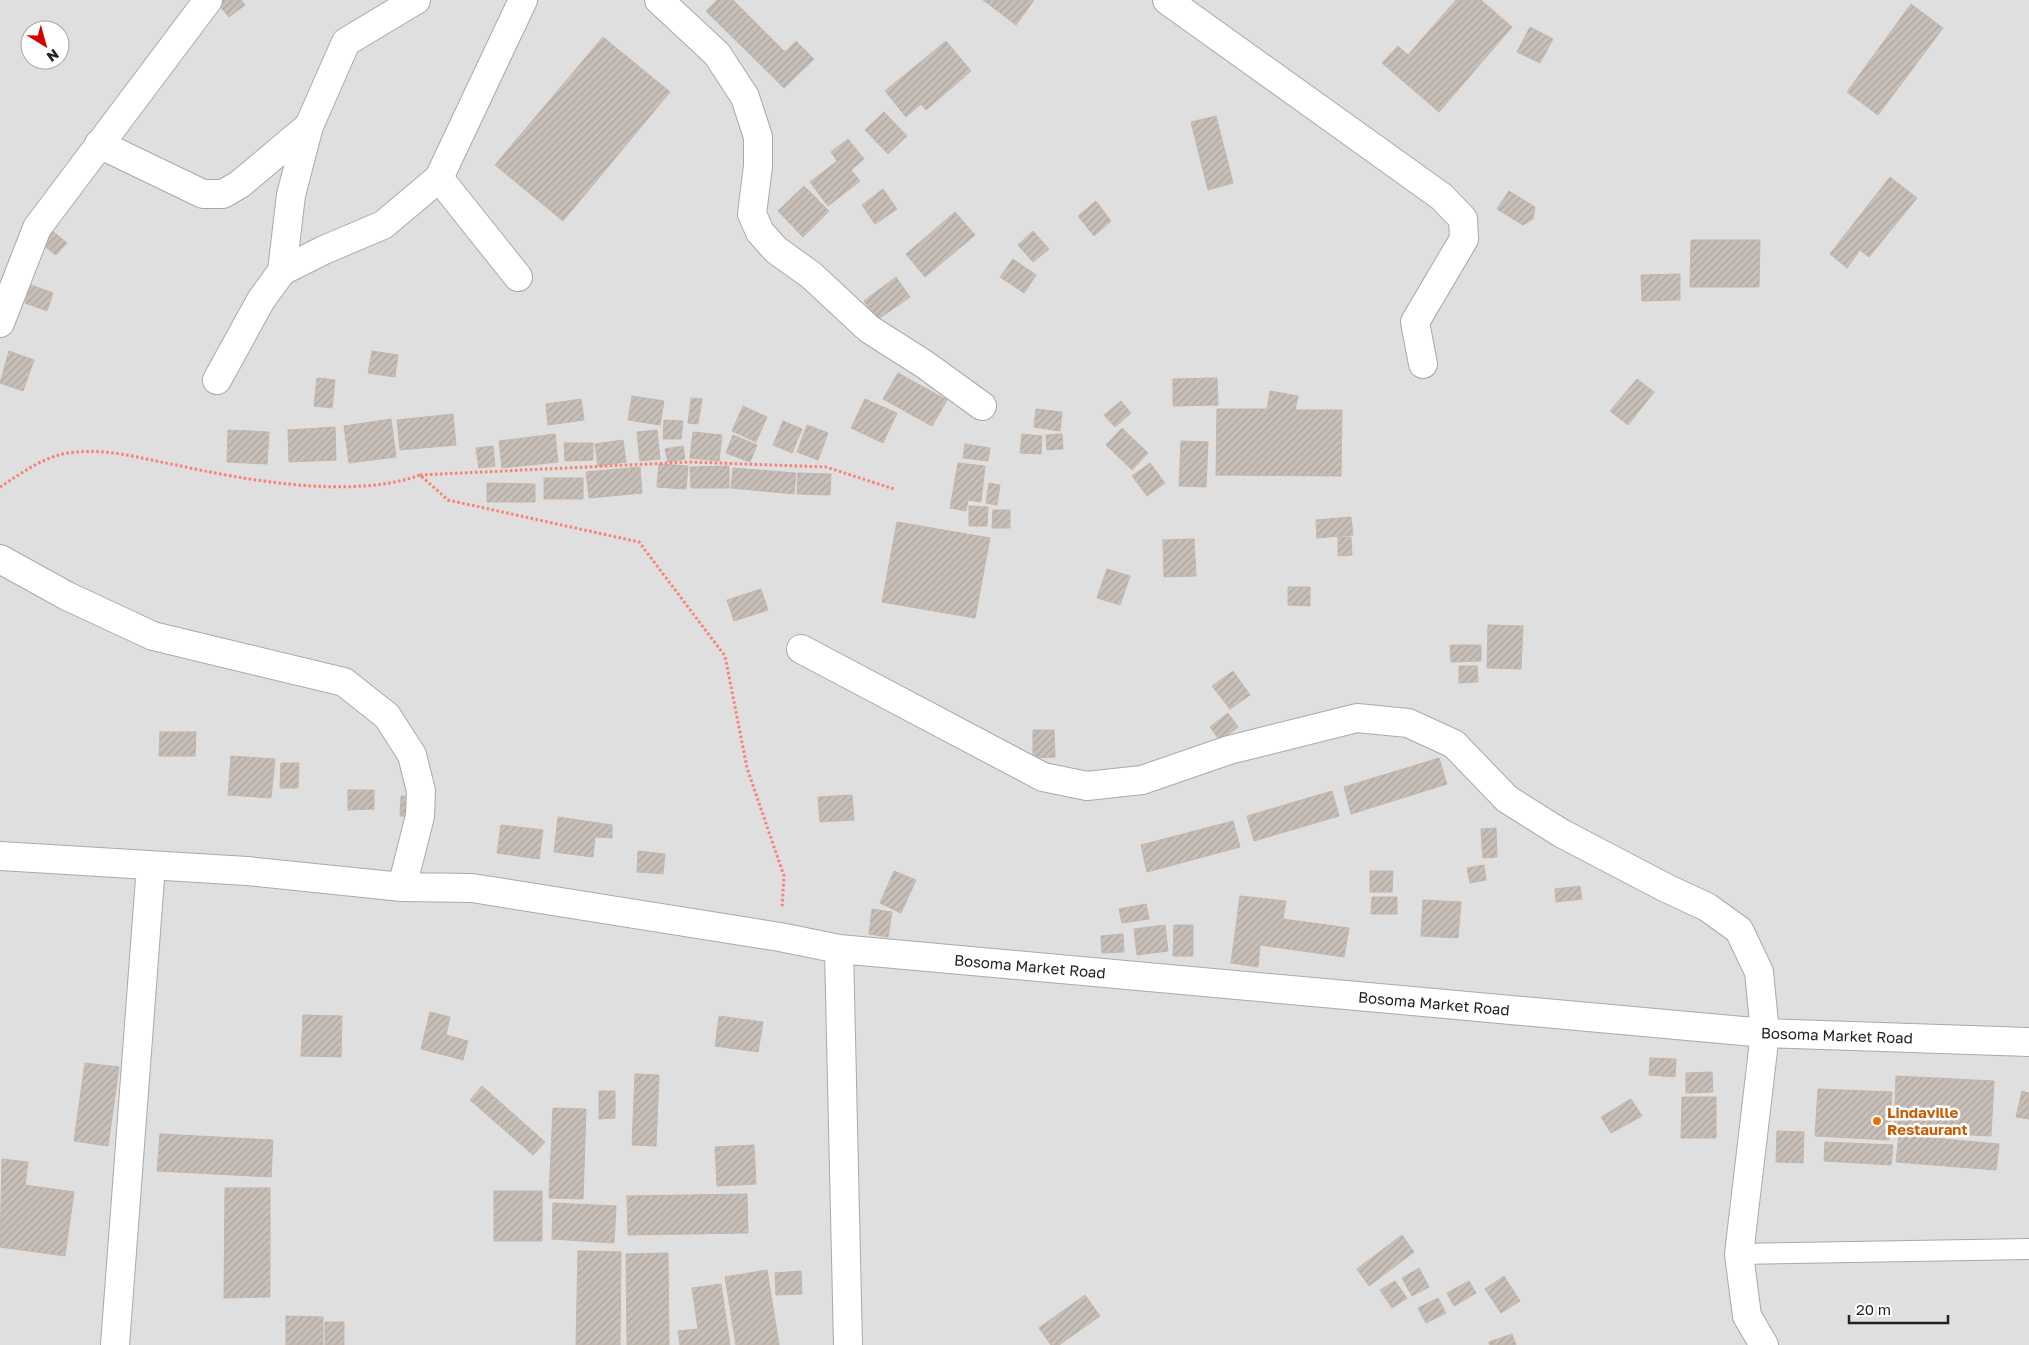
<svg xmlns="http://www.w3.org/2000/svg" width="2029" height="1345" viewBox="0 0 2029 1345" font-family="'Golos Text',sans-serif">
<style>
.residential{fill:#e0dfdf;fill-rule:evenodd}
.building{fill:url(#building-hatch);stroke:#c4b6ab}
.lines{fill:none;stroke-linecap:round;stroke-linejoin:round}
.service-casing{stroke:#a9a9a9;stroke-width:22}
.minor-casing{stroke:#a9a9a9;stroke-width:30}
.path{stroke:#fa8072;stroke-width:3;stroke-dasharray:2.5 2.5;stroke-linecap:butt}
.service{stroke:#fff;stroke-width:20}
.minor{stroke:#fff;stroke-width:28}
.food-dot{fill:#e8710a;stroke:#fff;stroke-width:2}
.labels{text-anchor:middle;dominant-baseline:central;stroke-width:5;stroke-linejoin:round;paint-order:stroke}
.street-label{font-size:15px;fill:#222;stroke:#fff}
.food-label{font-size:15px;font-weight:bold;fill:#c56008;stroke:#fff;text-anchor:start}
</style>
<defs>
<pattern id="building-hatch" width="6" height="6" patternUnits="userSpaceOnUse" patternTransform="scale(1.25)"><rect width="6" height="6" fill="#c7bfb8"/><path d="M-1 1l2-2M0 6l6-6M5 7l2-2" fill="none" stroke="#aba49e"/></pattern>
</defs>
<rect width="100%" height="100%" fill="#f2efe9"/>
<path class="residential" d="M 0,0 L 2029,0 L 2029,1345 L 0,1345 ZM 30,30 L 60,30 L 60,60 L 30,60 Z"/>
<path class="building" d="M 221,0 L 241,0 L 245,5 L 229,17 L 217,3 Z
M 717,0 L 733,0 L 785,52 L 796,41 L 814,59 L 784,88 L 706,11 Z
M 983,0 L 1034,0 L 1016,25 Z
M 1456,0 L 1481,0 L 1512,27 L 1439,112 L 1382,63 L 1398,46 L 1408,55 Z
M 1911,4 L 1943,28 L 1878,115 L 1847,92 Z
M 1530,27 L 1553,39 L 1540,63 L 1517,52 Z
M 603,37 L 670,92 L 563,221 L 495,165 Z
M 946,41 L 971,71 L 926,110 L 921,104 L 906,117 L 885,91 Z
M 884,112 L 907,136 L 888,154 L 865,130 Z
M 1216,116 L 1233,183 L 1208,190 L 1191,122 Z
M 848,139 L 864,159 L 851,170 L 860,181 L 828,206 L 810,182 L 837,161 L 831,152 Z
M 1890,177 L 1917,198 L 1869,257 L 1860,250 L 1847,268 L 1830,254 Z
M 804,186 L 829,211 L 803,237 L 778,211 Z
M 883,189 L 897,209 L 875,224 L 862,205 Z
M 1509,191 L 1535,207 L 1533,219 L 1523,225 L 1497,209 Z
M 1096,201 L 1111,221 L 1094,236 L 1078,216 Z
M 955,212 L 975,235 L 925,277 L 906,254 Z
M 45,225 L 67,243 L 56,255 L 34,238 Z
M 1033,231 L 1049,249 L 1033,262 L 1018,245 Z
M 1691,240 L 1760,240 L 1759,287 L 1690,287 Z
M 1013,259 L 1036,275 L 1024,293 L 1000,277 Z
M 1680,274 L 1680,300 L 1642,301 L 1641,275 Z
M 896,277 L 910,297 L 877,320 L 864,301 Z
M 31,285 L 53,293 L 47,311 L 25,303 Z
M 9,351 L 34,360 L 23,391 L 0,383 Z
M 372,351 L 398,355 L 395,377 L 368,373 Z
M 898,373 L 947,400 L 932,426 L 883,399 Z
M 317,378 L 335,380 L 332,408 L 314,406 Z
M 1217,378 L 1218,405 L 1173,406 L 1173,379 Z
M 1637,379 L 1654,392 L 1628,425 L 1610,411 Z
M 1270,391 L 1298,396 L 1295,410 L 1342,410 L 1341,476 L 1216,475 L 1217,409 L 1267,409 Z
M 632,396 L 664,401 L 660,425 L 628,420 Z
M 691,398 L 702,399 L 698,424 L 688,423 Z
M 581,399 L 584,420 L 548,425 L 546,404 Z
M 865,399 L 897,413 L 883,443 L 851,428 Z
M 1121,401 L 1131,413 L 1115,427 L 1104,415 Z
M 743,406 L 767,417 L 756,442 L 732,431 Z
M 1036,409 L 1062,412 L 1060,431 L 1034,427 Z
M 453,414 L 456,445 L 400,450 L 397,420 Z
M 391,419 L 396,457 L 349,463 L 344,426 Z
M 664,420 L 683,421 L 681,439 L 663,439 Z
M 783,421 L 802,429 L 792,453 L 773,445 Z
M 807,425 L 828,433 L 818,460 L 797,452 Z
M 335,427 L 336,460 L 289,462 L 288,430 Z
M 1122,428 L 1148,453 L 1132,470 L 1106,445 Z
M 228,430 L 269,432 L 267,464 L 227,462 Z
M 657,430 L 660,459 L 640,461 L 637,432 Z
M 693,432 L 722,435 L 719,461 L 690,458 Z
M 555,434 L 558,462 L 502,468 L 499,441 Z
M 1022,434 L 1042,436 L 1041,454 L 1020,453 Z
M 1062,434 L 1063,449 L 1047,450 L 1046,435 Z
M 733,435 L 757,445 L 750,462 L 726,453 Z
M 623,440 L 626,462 L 598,466 L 595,444 Z
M 1181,441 L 1208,442 L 1206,487 L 1179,486 Z
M 564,443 L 593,443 L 593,460 L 565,461 Z
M 965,444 L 990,448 L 988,461 L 963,458 Z
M 493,446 L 495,466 L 479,468 L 476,448 Z
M 683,446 L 685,459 L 668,462 L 665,449 Z
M 958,463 L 985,466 L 981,502 L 968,500 L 966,511 L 950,508 Z
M 1150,463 L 1165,483 L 1147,496 L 1132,476 Z
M 659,464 L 688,466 L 686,489 L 657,487 Z
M 729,466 L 729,488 L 691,488 L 690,467 Z
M 640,467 L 642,493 L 589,498 L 586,472 Z
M 733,468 L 796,473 L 794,494 L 731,488 Z
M 798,473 L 831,474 L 830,495 L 797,494 Z
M 544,478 L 583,478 L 583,499 L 544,499 Z
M 487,483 L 535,484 L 535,502 L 487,502 Z
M 989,483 L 1000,485 L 997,505 L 986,503 Z
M 969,506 L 988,507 L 987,526 L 969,526 Z
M 993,510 L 1010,510 L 1010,528 L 992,528 Z
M 1351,517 L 1353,535 L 1317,538 L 1316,520 Z
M 897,522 L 990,538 L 975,618 L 882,602 Z
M 1338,537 L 1351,537 L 1352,555 L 1338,556 Z
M 1194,539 L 1196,576 L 1164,577 L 1163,540 Z
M 1107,569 L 1130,576 L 1120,605 L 1097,598 Z
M 1288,587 L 1310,587 L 1310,606 L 1288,605 Z
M 761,589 L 768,610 L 734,621 L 727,600 Z
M 1488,625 L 1523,626 L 1521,669 L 1487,668 Z
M 1450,645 L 1481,645 L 1481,661 L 1451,662 Z
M 1459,666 L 1477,666 L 1478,682 L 1459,683 Z
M 1233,671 L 1250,695 L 1230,709 L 1212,686 Z
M 1228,713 L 1238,727 L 1220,741 L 1210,727 Z
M 1033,730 L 1054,730 L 1055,757 L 1033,758 Z
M 160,732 L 196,732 L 195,756 L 159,756 Z
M 231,756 L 275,759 L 271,798 L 228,795 Z
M 1439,758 L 1447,784 L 1351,814 L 1344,787 Z
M 281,763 L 299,763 L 298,788 L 280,788 Z
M 348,790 L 374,790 L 374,809 L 348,810 Z
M 1332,791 L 1339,816 L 1254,841 L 1247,816 Z
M 852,795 L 854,820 L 820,822 L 818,797 Z
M 401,796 L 419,797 L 417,817 L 400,816 Z
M 558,817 L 612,825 L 612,838 L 595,837 L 593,857 L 554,852 Z
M 1233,821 L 1240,847 L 1147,872 L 1141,845 Z
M 501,825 L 543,830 L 539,859 L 497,853 Z
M 1496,828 L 1497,857 L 1483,858 L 1481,829 Z
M 638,851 L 665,854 L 663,874 L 637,872 Z
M 1484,865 L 1486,880 L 1470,883 L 1467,868 Z
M 894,871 L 916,880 L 901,913 L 880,903 Z
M 1370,871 L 1393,871 L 1392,892 L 1370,892 Z
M 1580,886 L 1582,899 L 1556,902 L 1555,889 Z
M 1240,896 L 1286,901 L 1283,919 L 1349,928 L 1344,957 L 1260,945 L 1258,967 L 1231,963 Z
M 1372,897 L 1397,897 L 1397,914 L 1371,914 Z
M 1423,900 L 1461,902 L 1458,938 L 1421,936 Z
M 1146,904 L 1149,919 L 1122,923 L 1119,909 Z
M 872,909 L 892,912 L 888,937 L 869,934 Z
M 1165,925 L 1168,951 L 1137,955 L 1134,929 Z
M 1174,925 L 1193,925 L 1193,956 L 1173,956 Z
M 1123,934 L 1124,952 L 1102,953 L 1101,936 Z
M 430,1012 L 450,1017 L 446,1035 L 468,1041 L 463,1060 L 421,1049 Z
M 303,1015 L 342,1016 L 341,1057 L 301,1056 Z
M 719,1016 L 763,1022 L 758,1052 L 715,1046 Z
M 1650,1058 L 1676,1059 L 1675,1077 L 1649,1075 Z
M 85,1063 L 119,1067 L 108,1146 L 74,1141 Z
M 1712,1072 L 1713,1092 L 1686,1093 L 1686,1073 Z
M 635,1074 L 659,1075 L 656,1146 L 632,1145 Z
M 1896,1076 L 1994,1081 L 1991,1136 L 1894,1131 Z
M 482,1086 L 545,1142 L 533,1155 L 470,1100 Z
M 1818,1089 L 1892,1092 L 1889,1140 L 1815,1136 Z
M 599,1091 L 615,1091 L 615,1118 L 599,1119 Z
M 2022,1091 L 2029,1093 L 2029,1119 L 2016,1117 Z
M 1682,1097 L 1716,1097 L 1716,1138 L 1681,1138 Z
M 1631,1099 L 1642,1116 L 1611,1133 L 1601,1117 Z
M 553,1108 L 586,1109 L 583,1199 L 549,1198 Z
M 1777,1131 L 1804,1132 L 1803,1163 L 1776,1162 Z
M 160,1134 L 273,1140 L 271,1177 L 157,1171 Z
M 1899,1135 L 1999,1144 L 1996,1170 L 1896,1162 Z
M 1825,1142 L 1893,1145 L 1891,1165 L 1824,1161 Z
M 754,1145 L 756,1184 L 717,1186 L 715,1147 Z
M 2,1159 L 28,1162 L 25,1185 L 74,1192 L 65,1256 L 0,1247 Z
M 225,1188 L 270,1188 L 270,1297 L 224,1298 Z
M 494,1191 L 542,1191 L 542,1241 L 494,1241 Z
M 747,1194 L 748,1233 L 628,1235 L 627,1196 Z
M 553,1203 L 616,1206 L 614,1243 L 552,1239 Z
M 1402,1235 L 1414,1252 L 1369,1286 L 1357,1269 Z
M 578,1251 L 621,1252 L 620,1345 L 576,1345 Z
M 668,1253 L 669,1345 L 627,1345 L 626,1254 Z
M 1419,1268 L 1429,1287 L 1412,1296 L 1402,1278 Z
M 767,1270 L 779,1345 L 736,1345 L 725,1277 Z
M 801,1271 L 802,1294 L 776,1295 L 775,1273 Z
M 1504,1276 L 1520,1301 L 1501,1313 L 1485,1289 Z
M 1395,1281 L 1407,1298 L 1392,1308 L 1380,1290 Z
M 1469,1281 L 1476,1293 L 1454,1306 L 1447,1293 Z
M 721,1284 L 730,1345 L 680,1345 L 678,1331 L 698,1329 L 692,1288 Z
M 1085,1295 L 1100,1316 L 1059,1345 L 1051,1345 L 1039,1328 Z
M 1438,1298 L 1446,1313 L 1426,1323 L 1418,1308 Z
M 286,1316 L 323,1317 L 323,1345 L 286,1345 Z
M 325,1322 L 344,1322 L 344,1345 L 325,1345 Z
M 1512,1334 L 1516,1345 L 1490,1345 L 1489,1342 Z"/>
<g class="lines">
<defs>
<path id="service" d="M 1739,1254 L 2029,1249"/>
<path id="minor" d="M 659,0 L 717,54 L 745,97 L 758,137 L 758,166 L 752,214 L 760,232 L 776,250 L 811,275 L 869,329 L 924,364 L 982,406
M 1167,0 L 1442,197 L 1463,219 L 1464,239 L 1415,322 L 1423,364
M 99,144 L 203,194 L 223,194 L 240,184 L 309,126
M 439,178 L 518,277
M 282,271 L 291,195 L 309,126 L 346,42 L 416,0
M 0,323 L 37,228 L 208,0
M 217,380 L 261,300 L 282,271 L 324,250 L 383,225 L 439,178 L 523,0
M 0,559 L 67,596 L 153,636 L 344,682 L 387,716 L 412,755 L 421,791 L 420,816 L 402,887
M 801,649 L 1043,777 L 1087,786 L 1142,780 L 1229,750 L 1357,718 L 1408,723 L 1454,744 L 1507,799 L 1561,833 L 1666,888 L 1707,907 L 1739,930 L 1759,972 L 1765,1033 L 1739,1254 L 1747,1316 L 1764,1345
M 0,856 L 247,871 L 402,887 L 472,888 L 780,937 L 839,949 L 1765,1033 L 2029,1042
M 839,949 L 848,1345
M 115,1345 L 151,865"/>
</defs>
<use href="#service" class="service-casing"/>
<use href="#minor" class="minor-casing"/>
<path class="path" d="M 420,475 L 690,462 L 826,467 L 894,489
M 0,487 C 25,471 48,453 78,452 C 111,449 144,459 176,465 C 246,480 352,500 420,475 L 448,500 L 639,542 L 725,656 L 747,768 L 784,876 L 782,907"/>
<use href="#service" class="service"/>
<use href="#minor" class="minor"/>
</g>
<circle class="food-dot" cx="1877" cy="1121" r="5"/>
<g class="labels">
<g class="street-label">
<text transform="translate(1030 966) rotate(5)">Bosoma Market Road</text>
<text transform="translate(1434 1003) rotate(5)">Bosoma Market Road</text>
<text transform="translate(1837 1035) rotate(2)">Bosoma Market Road</text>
</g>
<g class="food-label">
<text x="1887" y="1112">Lindaville<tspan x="1887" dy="17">Restaurant</tspan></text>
</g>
</g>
<g transform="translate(45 45) rotate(143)"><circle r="24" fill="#ffffff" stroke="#a7a7a7"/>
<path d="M0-4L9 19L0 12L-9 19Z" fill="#d40000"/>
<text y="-8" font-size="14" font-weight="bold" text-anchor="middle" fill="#222222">N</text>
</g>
<path d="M1849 1315v8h99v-8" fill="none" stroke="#222222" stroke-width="2.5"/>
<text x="1856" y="1315" font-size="15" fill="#222222" stroke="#ffffff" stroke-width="4" paint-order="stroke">20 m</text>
</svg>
